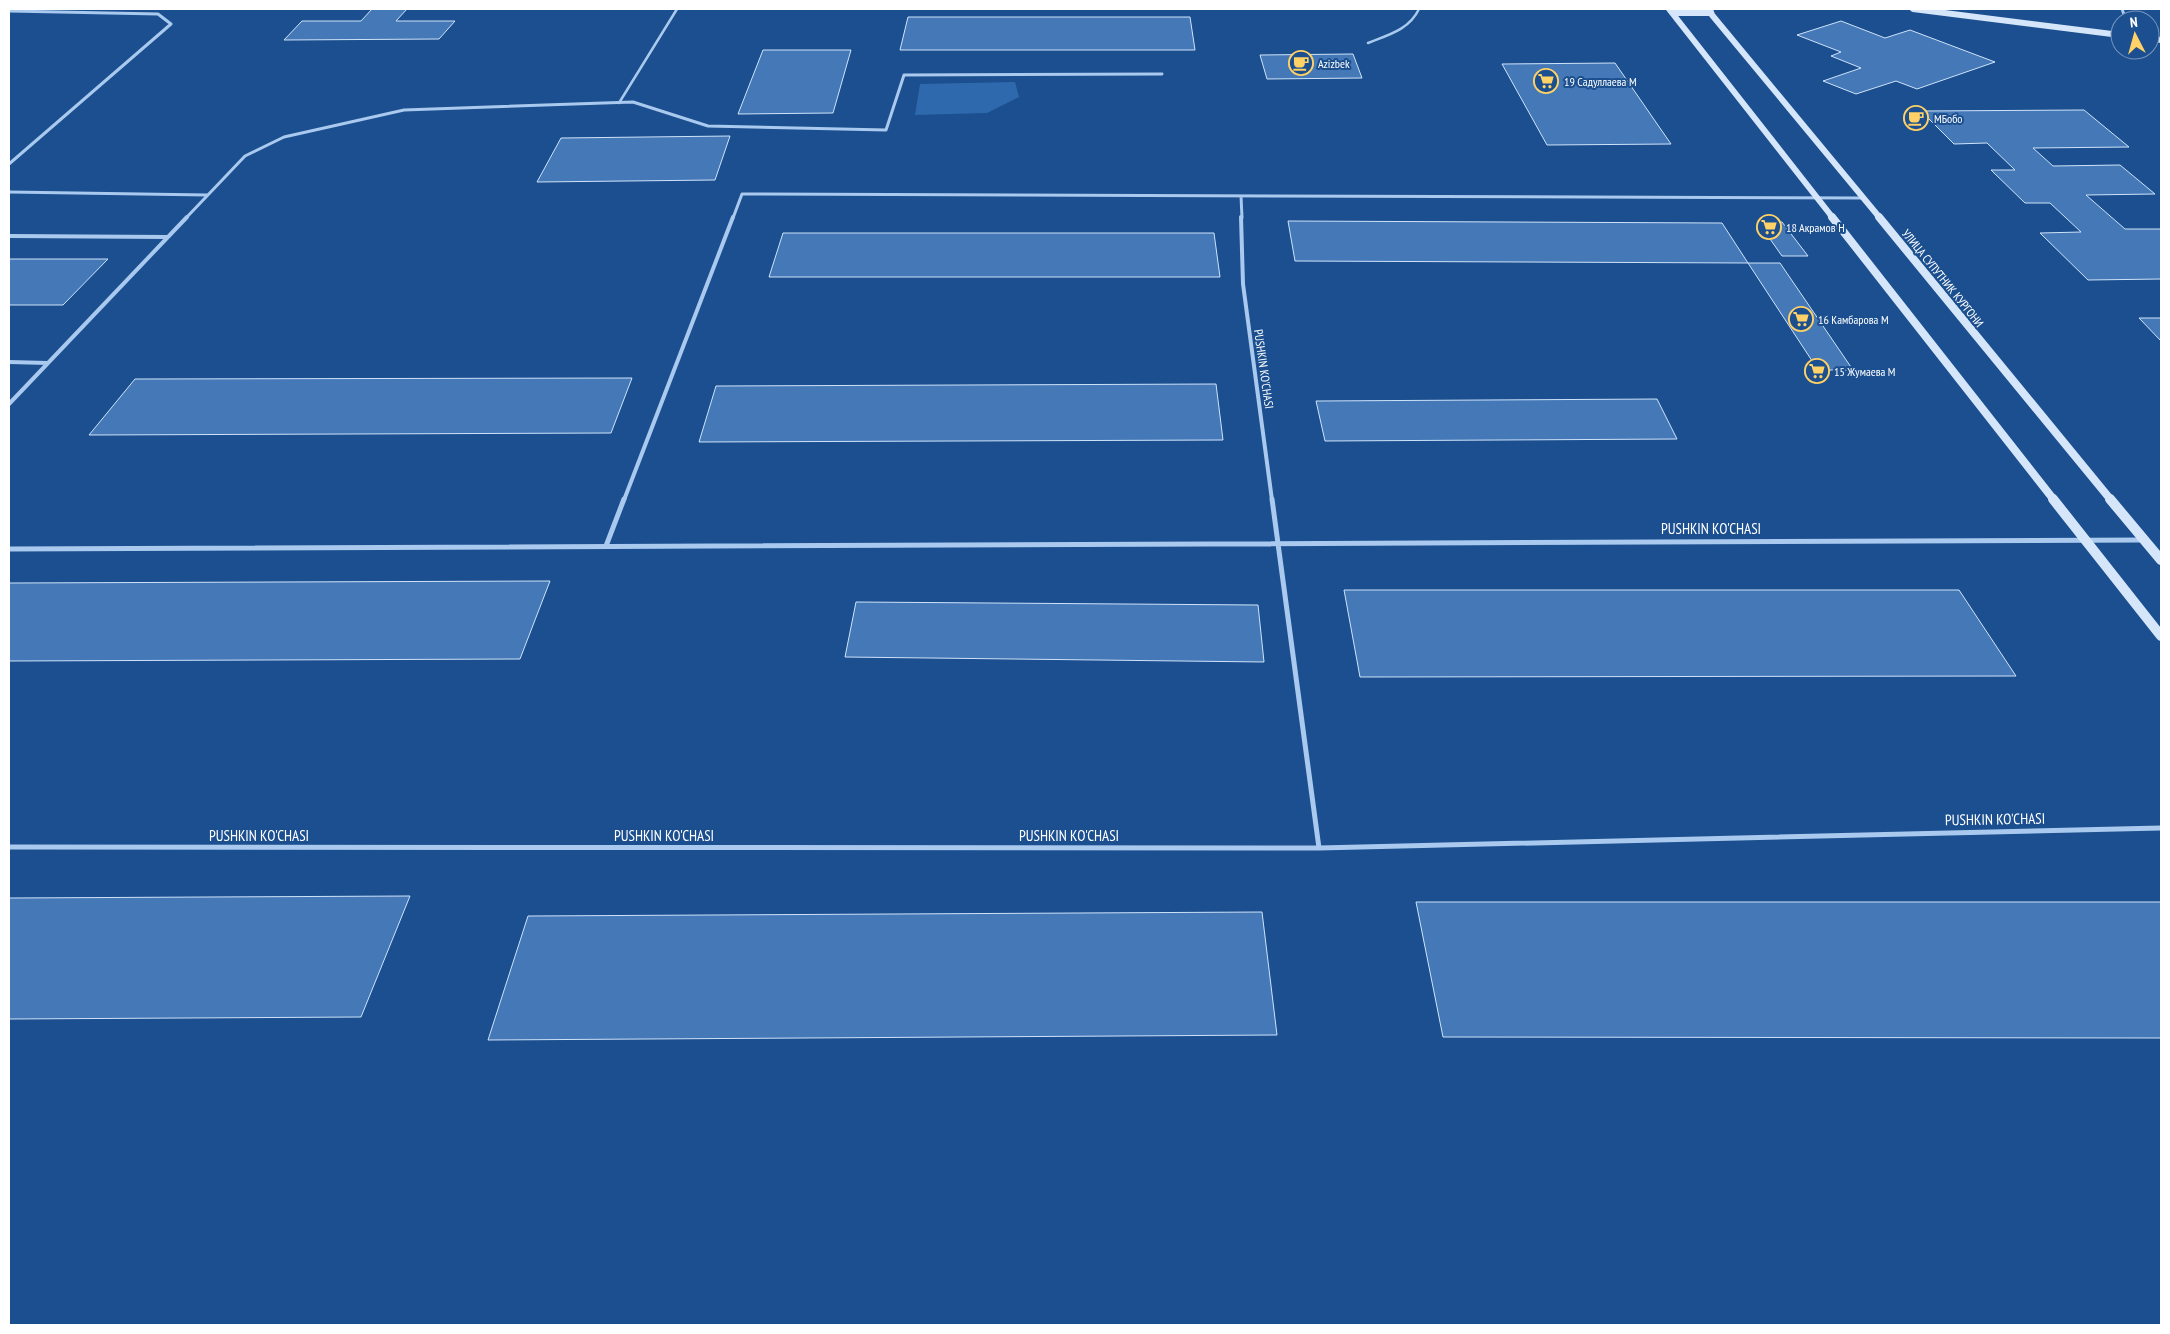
<svg xmlns="http://www.w3.org/2000/svg" width="2170" height="1334" viewBox="0 0 2170 1334" font-family="'PT Sans Narrow',sans-serif">
<style>
.green{fill:#2e69ad}
.building{fill:#4478b7;stroke:#cfe3fa}
.lines{fill:none;stroke-linecap:round;stroke-linejoin:round}
.service{stroke:#a9c9ee;stroke-width:2.5}
.minor-far2{stroke:#a9c9ee;stroke-width:3}
.minor-far1{stroke:#a9c9ee;stroke-width:4}
.minor{stroke:#a9c9ee;stroke-width:5}
.secondary-far2{stroke:#d6e6fa;stroke-width:6}
.secondary-far1{stroke:#d6e6fa;stroke-width:8}
.secondary{stroke:#d6e6fa;stroke-width:10}
.labels{text-anchor:middle;dominant-baseline:central;stroke-width:4;stroke-linejoin:round;paint-order:stroke}
.far-poi-label{font-size:12px;fill:#fff;stroke:#1b4f8f;text-anchor:start}
.far-street-label{font-size:12px;fill:#fff;stroke:#1b4f8f}
.street-label{font-size:15px;fill:#fff;stroke:#1b4f8f}
</style>
<rect width="100%" height="100%" fill="#1b4f8f"/>
<path class="green" d="M 1015,82 L 1019,97 L 987,113 L 915,115 L 920,84 Z"/>
<path class="building" d="M 372,9 L 407,9 L 396,21 L 455,21 L 439,39 L 284,40 L 302,21 L 361,21 Z
M 908,17 L 1190,17 L 1195,50 L 900,50 Z
M 1841,21 L 1885,38 L 1910,30 L 1995,62 L 1917,89 L 1896,81 L 1856,94 L 1823,81 L 1861,68 L 1831,56 L 1841,52 L 1797,35 Z
M 763,50 L 851,50 L 833,113 L 738,114 Z
M 1353,54 L 1362,78 L 1267,79 L 1260,55 Z
M 1615,63 L 1671,144 L 1547,145 L 1502,64 Z
M 2084,110 L 2129,147 L 2033,148 L 2053,166 L 2120,165 L 2155,194 L 2086,195 L 2125,229 L 2161,229 L 2161,279 L 2088,280 L 2040,233 L 2081,232 L 2050,203 L 2025,203 L 1991,170 L 2015,170 L 1987,143 L 1954,144 L 1921,111 Z
M 730,136 L 715,180 L 537,182 L 561,138 Z
M 1288,221 L 1722,223 L 1748,263 L 1295,261 Z
M 1758,222 L 1782,222 L 1808,256 L 1782,256 Z
M 783,233 L 1214,233 L 1220,277 L 769,277 Z
M 9,259 L 108,259 L 63,305 L 9,305 Z
M 1748,263 L 1780,263 L 1853,370 L 1818,370 Z
M 2139,318 L 2161,318 L 2161,341 Z
M 632,378 L 611,433 L 89,435 L 135,379 Z
M 1216,384 L 1223,440 L 699,442 L 716,386 Z
M 1657,399 L 1677,439 L 1325,441 L 1316,401 Z
M 550,581 L 520,659 L 9,661 L 9,583 Z
M 1344,590 L 1959,590 L 2016,676 L 1360,677 Z
M 856,602 L 1258,605 L 1264,662 L 845,657 Z
M 410,896 L 361,1017 L 9,1019 L 9,898 Z
M 1416,902 L 2161,902 L 2161,1038 L 1443,1037 Z
M 1262,912 L 1277,1035 L 488,1040 L 528,916 Z"/>
<g class="lines">
<path class="service" d="M 1368,43 C 1388,35 1409,30 1419,9
M 619,103 L 677,9"/>
<path class="minor-far2" d="M 2122,9 L 2126,20
M 9,11 L 158,14 L 171,24 L 9,164
M 9,192 L 207,195
M 1241,196 L 1242,218
M 186,218 L 245,156 L 284,137 L 404,110 L 633,102 L 708,126 L 886,130 L 904,75 L 1162,74
M 733,218 L 742,194 L 1862,198"/>
<path class="minor-far1" d="M 1241,217 L 1243,284 L 1272,500
M 9,236 L 168,237
M 9,362 L 48,363
M 9,404 L 187,217
M 624,500 L 733,217"/>
<path class="minor" d="M 1272,499 L 1319,848
M 606,546 L 624,499
M 9,549 L 2143,540
M 9,847 L 1319,848 L 2161,828"/>
<path class="secondary-far2" d="M 1669,9 L 1833,218
M 1710,9 L 1712,15 L 1880,218
M 1913,9 L 2120,35
M 1673,13 L 1711,13
M 2150,38 L 2161,40"/>
<path class="secondary-far1" d="M 1832,217 L 2054,500
M 1879,217 L 2111,500"/>
<path class="secondary" d="M 2053,499 L 2161,636
M 2110,499 L 2161,560"/>
</g>
<defs>
<symbol id="cafe-ring" viewBox="-11 -11 22 22"><circle r="9.5" fill="#1b4f8f" stroke="#ffd166" stroke-width="1.5"/><path d="M-5.5-4.5H6V0H3Q3 3.5 0 3.5H-2.5Q-5.5 3.5-5.5 0ZM3-3.2v2h1.7v-2ZM-6 4.5H4V6H-6Z" fill="#ffd166"/></symbol>
<symbol id="supermarket-ring" viewBox="-11 -11 22 22"><circle r="9.5" fill="#1b4f8f" stroke="#ffd166" stroke-width="1.5"/><path d="M-6-5.5h2.5l.6 2H6L4.5 2H-2.5L-4.4-4H-6ZM-1.5 3.2a1.3 1.3 0 1 0 .1 0ZM3 3.2a1.3 1.3 0 1 0 .1 0Z" fill="#ffd166"/></symbol>
</defs>
<g fill-rule="evenodd">
<use href="#cafe-ring" x="1287" y="49" width="28" height="28"/>
<use href="#supermarket-ring" x="1532" y="67" width="28" height="28"/>
<use href="#cafe-ring" x="1902" y="104" width="28" height="28"/>
<use href="#supermarket-ring" x="1755" y="213" width="28" height="28"/>
<use href="#supermarket-ring" x="1787" y="305" width="28" height="28"/>
<use href="#supermarket-ring" x="1803" y="357" width="28" height="28"/>
</g>
<g class="labels">
<g class="far-poi-label">
<text x="1318" y="63">Azizbek</text>
<text x="1564" y="81">19 Садуллаева М</text>
<text x="1934" y="118">МБобо</text>
<text x="1786" y="227">18 Акрамов Н</text>
<text x="1818" y="319">16 Камбарова М</text>
<text x="1834" y="371">15 Жумаева М</text>
</g>
<g class="far-street-label">
<text transform="translate(1943 278) rotate(51)">УЛИЦА СУПУТНИК КУРГОНИ</text>
<text transform="translate(1264 369) rotate(82)">PUSHKIN KO'CHASI</text>
</g>
<g class="street-label">
<text x="1711" y="528">PUSHKIN KO'CHASI</text>
<text transform="translate(1995 819) rotate(-1)">PUSHKIN KO'CHASI</text>
<text x="259" y="835">PUSHKIN KO'CHASI</text>
<text x="664" y="835">PUSHKIN KO'CHASI</text>
<text x="1069" y="835">PUSHKIN KO'CHASI</text>
</g>
</g>
<rect width="2170" height="1334" fill="none" stroke="#ffffff" stroke-width="20"/>
<g transform="translate(2135 35) rotate(354)"><circle r="24" fill="#1b4f8f" stroke="#7695bc"/>
<path d="M0-4L9 19L0 12L-9 19Z" fill="#ffd166"/>
<text y="-8" font-size="14" font-weight="bold" text-anchor="middle" fill="#ffffff">N</text>
</g>
</svg>
